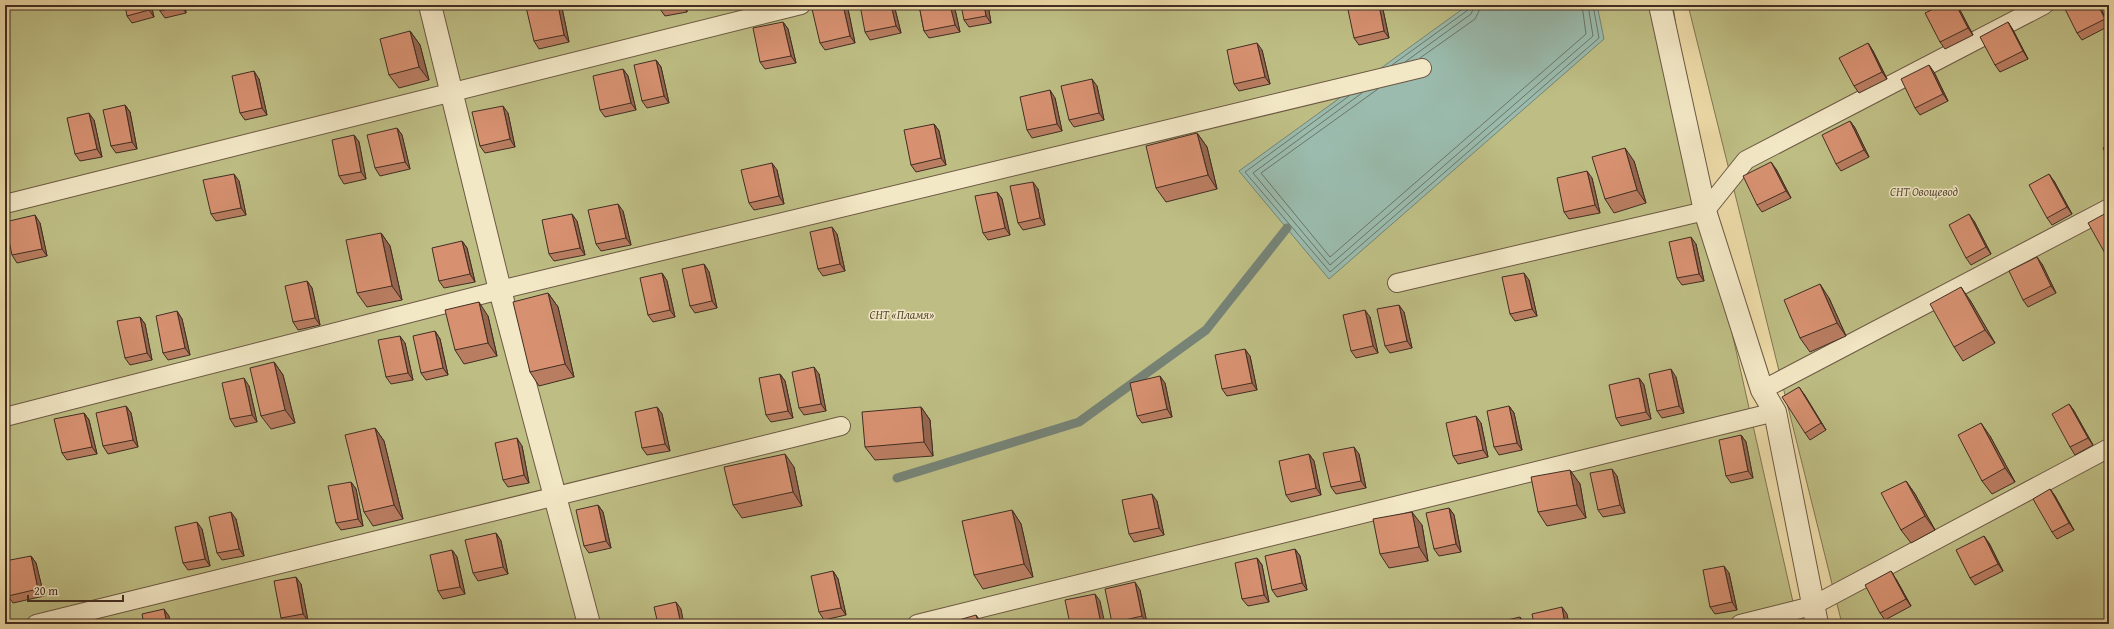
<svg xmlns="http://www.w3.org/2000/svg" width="2114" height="629" viewBox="0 0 2114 629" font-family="'Gentium Book Plus',serif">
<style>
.green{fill:#bebe84;stroke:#807654}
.water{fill:#9abbad;stroke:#768376}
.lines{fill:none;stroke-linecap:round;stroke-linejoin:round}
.shore{stroke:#6e7468;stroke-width:1}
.stream{stroke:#768376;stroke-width:9}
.service-casing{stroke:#6c5944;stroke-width:20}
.minor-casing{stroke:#6c5944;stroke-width:24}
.service{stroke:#f3e8c6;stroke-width:18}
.minor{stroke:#f3e8c6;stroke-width:22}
.wall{fill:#b97d61;stroke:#412e23}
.shaded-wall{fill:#96664f;stroke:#412e23}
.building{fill:#d79171;stroke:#412e23}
.labels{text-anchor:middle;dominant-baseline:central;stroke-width:3;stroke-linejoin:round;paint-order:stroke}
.park-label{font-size:12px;font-style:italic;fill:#5a4b36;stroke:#f3e8c6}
</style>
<rect width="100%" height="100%" fill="#eddba8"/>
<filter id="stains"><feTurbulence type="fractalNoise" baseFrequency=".005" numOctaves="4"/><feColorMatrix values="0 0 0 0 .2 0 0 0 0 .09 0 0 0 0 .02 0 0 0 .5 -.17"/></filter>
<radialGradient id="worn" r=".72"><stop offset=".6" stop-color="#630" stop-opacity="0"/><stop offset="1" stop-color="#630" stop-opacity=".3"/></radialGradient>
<path class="green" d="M 5,5 L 1673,5 L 1699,187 L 1798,624 L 5,624 Z
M 1688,5 L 2109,5 L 2109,624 L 1842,624 Z"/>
<path class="water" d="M 1468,5 L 1597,5 L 1604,39 L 1329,279 L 1239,171 Z"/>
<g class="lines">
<path class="shore" d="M 1420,58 L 1475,19 L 1481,7
M 1405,62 L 1471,14 L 1475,5
M 1392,65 L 1468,10 L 1470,5
M 1378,89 L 1261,173 L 1330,257 L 1586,34 L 1582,5
M 1362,93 L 1253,173 L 1330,265 L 1593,36 L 1588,5
M 1349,96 L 1245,172 L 1330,272 L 1599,38 L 1593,5"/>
<path class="stream" d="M 897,478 L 1079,422 L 1206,330 L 1287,228"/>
<defs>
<path id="service" d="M 5,204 L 801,5
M 1397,283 L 1705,211 L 1746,160 L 2044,5
M 1762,390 L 2109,208
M 5,417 L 500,290 L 1422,68
M 36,624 L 841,426
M 917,624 L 1775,412
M 1740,624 L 1812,606 L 2109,448"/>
<path id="minor" d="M 430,5 L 500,290 L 589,624
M 1660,5 L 1705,211 L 1762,390 L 1775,412 L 1817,624"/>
</defs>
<use href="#service" class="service-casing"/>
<use href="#minor" class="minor-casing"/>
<use href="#service" class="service"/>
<use href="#minor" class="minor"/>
</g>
<path class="wall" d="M 151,5 L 154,17 L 132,23 L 127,16 Z
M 158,5 L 185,5 L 186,13 L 165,18 L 160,11 Z
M 659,5 L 686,5 L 687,12 L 665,16 L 660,9 Z
M 830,5 L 845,5 L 848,9 L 855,43 L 825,50 L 820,43 Z
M 894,5 L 901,33 L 870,40 L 865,32 Z
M 919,5 L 954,5 L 960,32 L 929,38 L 924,31 Z
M 988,5 L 991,23 L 969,27 L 964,20 Z
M 1382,5 L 1389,38 L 1359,45 L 1354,38 Z
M 1476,5 L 1486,5 L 1478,7 Z
M 1942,5 L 1957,5 L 1973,35 L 1945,49 L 1940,42 Z
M 2017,5 L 2024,5 L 2019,7 Z
M 2099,5 L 2109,25 L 2109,26 L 2082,40 L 2077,33 Z
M 562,8 L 569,42 L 539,49 L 534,41 Z
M 783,22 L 788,29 L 796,63 L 765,69 L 760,62 Z
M 2008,22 L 2013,30 L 2028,59 L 2000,72 L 1995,65 Z
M 410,31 L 420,45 L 429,80 L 399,88 L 389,75 Z
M 1868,43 L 1873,51 L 1887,79 L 1859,93 L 1854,86 Z
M 1262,50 L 1270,84 L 1239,91 L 1234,84 Z
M 656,60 L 661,67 L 669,103 L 647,108 L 642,101 Z
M 623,69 L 628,76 L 636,110 L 605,117 L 600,110 Z
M 1934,72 L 1948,101 L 1920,115 L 1915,108 Z
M 259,79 L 267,115 L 245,120 L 240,113 Z
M 1097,86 L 1104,120 L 1074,127 L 1069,120 Z
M 1055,98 L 1062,131 L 1032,138 L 1027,130 Z
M 125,105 L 130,112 L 137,149 L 116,153 L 111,146 Z
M 508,113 L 515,147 L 485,153 L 480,146 Z
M 94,120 L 102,157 L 80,161 L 75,154 Z
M 1850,121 L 1855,128 L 1869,157 L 1841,171 L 1836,164 Z
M 934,124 L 939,131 L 946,165 L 916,172 L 911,165 Z
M 397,128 L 402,135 L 410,169 L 380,176 L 375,168 Z
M 1197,133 L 1207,147 L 1217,189 L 1166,202 L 1156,188 Z
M 354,135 L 359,142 L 366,179 L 344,184 L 339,176 Z
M 1634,161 L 1646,203 L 1614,213 L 1605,199 Z
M 1776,169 L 1791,198 L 1762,212 L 1757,205 Z
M 777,170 L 784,204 L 754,210 L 749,203 Z
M 1592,178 L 1600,213 L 1569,219 L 1564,212 Z
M 239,181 L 246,215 L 216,221 L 211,214 Z
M 2054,181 L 2072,214 L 2052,225 L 2047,218 Z
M 1038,189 L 1045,225 L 1023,230 L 1018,223 Z
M 997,192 L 1002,199 L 1010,235 L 988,240 L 983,233 Z
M 623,211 L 631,245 L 601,251 L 596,244 Z
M 2109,214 L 2109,260 L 2106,255 Z
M 577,221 L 585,255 L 554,261 L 549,254 Z
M 1974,221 L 1991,254 L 1971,265 L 1966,258 Z
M 40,223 L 47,256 L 17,263 L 12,255 Z
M 381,233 L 390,246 L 402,300 L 367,307 L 357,293 Z
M 837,234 L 845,271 L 823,276 L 818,269 Z
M 462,241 L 467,248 L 475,282 L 444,288 L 439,281 Z
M 1696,244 L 1704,281 L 1682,285 L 1677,278 Z
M 704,264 L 709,272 L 717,308 L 695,313 L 690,306 Z
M 2042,264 L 2056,293 L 2028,307 L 2023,300 Z
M 662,273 L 667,281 L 675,317 L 653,322 L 648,315 Z
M 1529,280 L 1537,316 L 1515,321 L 1510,314 Z
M 307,281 L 312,288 L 320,325 L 298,330 L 293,322 Z
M 548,293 L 558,307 L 574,377 L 539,386 L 530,372 Z
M 1829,298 L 1846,336 L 1810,352 L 1800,338 Z
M 1970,300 L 1995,343 L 1963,361 L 1954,347 Z
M 177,311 L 182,319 L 190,355 L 168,360 L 163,353 Z
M 1404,312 L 1412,348 L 1390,353 L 1385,346 Z
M 488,316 L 497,356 L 464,364 L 455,350 Z
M 140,317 L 145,324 L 152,360 L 130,365 L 125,358 Z
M 1370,317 L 1378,353 L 1356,358 L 1351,351 Z
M 435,331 L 440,339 L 448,375 L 426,380 L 421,373 Z
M 405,343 L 413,380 L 391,384 L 386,377 Z
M 1250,356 L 1257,390 L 1227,396 L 1222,389 Z
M 274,362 L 283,375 L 295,423 L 271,429 L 261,416 Z
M 780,374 L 785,381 L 793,418 L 771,422 L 766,415 Z
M 819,374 L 826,411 L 804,415 L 799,408 Z
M 1676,377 L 1684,413 L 1662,418 L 1657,411 Z
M 1639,378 L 1644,385 L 1651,419 L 1621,426 L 1616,418 Z
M 1165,383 L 1172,417 L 1142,423 L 1137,416 Z
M 249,386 L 257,422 L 235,427 L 230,419 Z
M 1804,394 L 1826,430 L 1810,440 L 1805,433 Z
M 2069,404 L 2074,411 L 2093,445 L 2075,455 L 2070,447 Z
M 126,406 L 131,413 L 138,447 L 108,454 L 103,446 Z
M 1509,406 L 1514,413 L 1522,450 L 1499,455 L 1494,447 Z
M 657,407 L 662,414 L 670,451 L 647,455 L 642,448 Z
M 921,407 L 930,420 L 933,456 L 875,460 L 865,447 Z
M 84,413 L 89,420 L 97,454 L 67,460 L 62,453 Z
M 1481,423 L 1488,457 L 1458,464 L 1453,456 Z
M 375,428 L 384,441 L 403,519 L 373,526 L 364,512 Z
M 1741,435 L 1746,442 L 1753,478 L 1731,483 L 1726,476 Z
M 1990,436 L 2015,482 L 1992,494 L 1982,481 Z
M 522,446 L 529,483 L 508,487 L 503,480 Z
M 1309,454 L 1314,461 L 1321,495 L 1291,502 L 1286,495 Z
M 1359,454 L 1366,488 L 1336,494 L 1331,487 Z
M 794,467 L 802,506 L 742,518 L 733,505 Z
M 1570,470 L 1580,484 L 1586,518 L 1547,526 L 1538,512 Z
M 1617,476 L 1625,513 L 1603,517 L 1598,510 Z
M 1906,481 L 1915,494 L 1935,530 L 1911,543 L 1901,530 Z
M 351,482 L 356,489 L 363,526 L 341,530 L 336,523 Z
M 2050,489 L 2055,496 L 2074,530 L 2057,539 L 2052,532 Z
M 1157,501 L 1164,535 L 1134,542 L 1129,534 Z
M 598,505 L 603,512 L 611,548 L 589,553 L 584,546 Z
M 1449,508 L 1454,515 L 1461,552 L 1439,556 L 1434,549 Z
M 1012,510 L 1021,524 L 1033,577 L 983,589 L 974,575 Z
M 236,519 L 244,556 L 222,560 L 217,553 Z
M 1422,525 L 1428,561 L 1389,568 L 1380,554 Z
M 202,529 L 210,566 L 188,570 L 183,563 Z
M 496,533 L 501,541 L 508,574 L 478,581 L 473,573 Z
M 1989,543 L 2003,571 L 1975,585 L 1970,578 Z
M 1295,549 L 1300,556 L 1307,590 L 1277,597 L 1272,590 Z
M 452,550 L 457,557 L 465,594 L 443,599 L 438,591 Z
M 31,556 L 36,563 L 44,596 L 13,603 L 8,596 Z
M 1257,558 L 1262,565 L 1269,602 L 1248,606 L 1242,599 Z
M 833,571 L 838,579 L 846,615 L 824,620 L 819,612 Z
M 1729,573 L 1737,610 L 1715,614 L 1710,607 Z
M 1896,579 L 1911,606 L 1885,620 L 1880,613 Z
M 301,584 L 308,621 L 291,624 L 286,624 L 281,618 Z
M 1140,590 L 1147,623 L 1145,624 L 1113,624 L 1112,623 Z"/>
<path class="shaded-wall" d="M 148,5 L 151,5 L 154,17 L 149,10 Z
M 181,5 L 185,5 L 186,13 L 181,6 Z
M 558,5 L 560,5 L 562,8 L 569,42 L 564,35 Z
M 683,5 L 686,5 L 687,12 Z
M 843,5 L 845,5 L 848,9 L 855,43 L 850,36 Z
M 891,5 L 894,5 L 901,33 L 896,26 Z
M 950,5 L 954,5 L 960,32 L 955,25 Z
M 984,5 L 988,5 L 991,23 L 986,16 Z
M 1379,5 L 1382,5 L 1389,38 L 1384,31 Z
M 1956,5 L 1957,5 L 1958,6 L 1973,35 L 1968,28 Z
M 2098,5 L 2099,5 L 2109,25 L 2105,19 Z
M 783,22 L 788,29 L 796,63 L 791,56 Z
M 2008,22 L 2013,30 L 2028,59 L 2023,51 Z
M 410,31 L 420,45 L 429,80 L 419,67 Z
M 1257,43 L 1262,50 L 1270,84 L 1265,77 Z
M 1868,43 L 1873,51 L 1887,79 L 1882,72 Z
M 656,60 L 661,67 L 669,103 L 664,96 Z
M 1929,65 L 1934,72 L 1948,101 L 1943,94 Z
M 623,69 L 628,76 L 636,110 L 631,103 Z
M 254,71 L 259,79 L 267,115 L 262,108 Z
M 1092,79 L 1097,86 L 1104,120 L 1099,113 Z
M 1050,90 L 1055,98 L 1062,131 L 1057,124 Z
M 125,105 L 130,112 L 137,149 L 132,142 Z
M 503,106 L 508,113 L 515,147 L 510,139 Z
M 89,113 L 94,120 L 102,157 L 97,149 Z
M 1850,121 L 1855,128 L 1869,157 L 1864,150 Z
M 934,124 L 939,131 L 946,165 L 941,158 Z
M 397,128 L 402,135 L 410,169 L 405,162 Z
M 1197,133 L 1207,147 L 1217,189 L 1208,175 Z
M 354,135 L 359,142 L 366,179 L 361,172 Z
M 1625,148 L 1634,161 L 1646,203 L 1637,190 Z
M 1771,162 L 1776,169 L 1791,198 L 1786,191 Z
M 772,163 L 777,170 L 784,204 L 779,196 Z
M 1587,171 L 1592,178 L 1600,213 L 1595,205 Z
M 234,174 L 239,181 L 246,215 L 241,208 Z
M 2049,174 L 2054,181 L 2072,214 L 2067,207 Z
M 1033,182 L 1038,189 L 1045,225 L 1040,218 Z
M 997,192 L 1002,199 L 1010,235 L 1005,228 Z
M 618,204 L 623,211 L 631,245 L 626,238 Z
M 572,214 L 577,221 L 585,255 L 580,248 Z
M 1969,214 L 1974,221 L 1991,254 L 1986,247 Z
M 35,215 L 40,223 L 47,256 L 42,249 Z
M 832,227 L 837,234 L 845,271 L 840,264 Z
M 381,233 L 390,246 L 402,300 L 392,286 Z
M 1691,237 L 1696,244 L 1704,281 L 1699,274 Z
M 462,241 L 467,248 L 475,282 L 470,274 Z
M 2037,257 L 2042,264 L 2056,293 L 2051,286 Z
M 704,264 L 709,272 L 717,308 L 712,301 Z
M 662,273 L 667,281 L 675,317 L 670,310 Z
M 1524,273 L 1529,280 L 1537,316 L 1532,309 Z
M 307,281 L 312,288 L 320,325 L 315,318 Z
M 1820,284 L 1829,298 L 1846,336 L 1837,323 Z
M 1961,287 L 1970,300 L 1995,343 L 1985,330 Z
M 548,293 L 558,307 L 574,377 L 565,364 Z
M 479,302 L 488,316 L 497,356 L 488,343 Z
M 1399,305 L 1404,312 L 1412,348 L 1407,341 Z
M 1365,310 L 1370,317 L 1378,353 L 1373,346 Z
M 177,311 L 182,319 L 190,355 L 185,348 Z
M 140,317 L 145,324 L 152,360 L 147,353 Z
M 435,331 L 440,339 L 448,375 L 443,368 Z
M 400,336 L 405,343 L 413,380 L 408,373 Z
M 1245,349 L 1250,356 L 1257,390 L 1252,383 Z
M 274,362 L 283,375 L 295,423 L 285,410 Z
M 814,367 L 819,374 L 826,411 L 821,404 Z
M 1671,369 L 1676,377 L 1684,413 L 1679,406 Z
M 780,374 L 785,381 L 793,418 L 788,411 Z
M 1160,376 L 1165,383 L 1172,417 L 1167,409 Z
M 244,378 L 249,386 L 257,422 L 252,415 Z
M 1639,378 L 1644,385 L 1651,419 L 1646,412 Z
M 1799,387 L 1804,394 L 1826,430 L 1821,423 Z
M 2069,404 L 2074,411 L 2093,445 L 2088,438 Z
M 126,406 L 131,413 L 138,447 L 133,440 Z
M 1509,406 L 1514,413 L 1522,450 L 1517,443 Z
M 657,407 L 662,414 L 670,451 L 665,444 Z
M 921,407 L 930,420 L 933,456 L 924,442 Z
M 84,413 L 89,420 L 97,454 L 92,447 Z
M 1476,416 L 1481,423 L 1488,457 L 1483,450 Z
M 1981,423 L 1990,436 L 2015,482 L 2005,468 Z
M 375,428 L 384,441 L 403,519 L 394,505 Z
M 1741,435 L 1746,442 L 1753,478 L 1748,471 Z
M 517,438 L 522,446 L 529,483 L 524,475 Z
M 1354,447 L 1359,454 L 1366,488 L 1361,481 Z
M 785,454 L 794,467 L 802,506 L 793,492 Z
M 1309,454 L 1314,461 L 1321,495 L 1316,488 Z
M 1612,469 L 1617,476 L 1625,513 L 1620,505 Z
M 1570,470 L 1580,484 L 1586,518 L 1577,505 Z
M 1906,481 L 1915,494 L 1935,530 L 1925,516 Z
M 351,482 L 356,489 L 363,526 L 358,519 Z
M 2050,489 L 2055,496 L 2074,530 L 2069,523 Z
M 1152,494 L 1157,501 L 1164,535 L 1159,528 Z
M 598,505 L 603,512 L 611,548 L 606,541 Z
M 1449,508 L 1454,515 L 1461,552 L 1456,544 Z
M 1012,510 L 1021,524 L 1033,577 L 1024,564 Z
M 231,512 L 236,519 L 244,556 L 239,549 Z
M 1412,512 L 1422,525 L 1428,561 L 1419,547 Z
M 197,522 L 202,529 L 210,566 L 205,559 Z
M 496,533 L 501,541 L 508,574 L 503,567 Z
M 1984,536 L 1989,543 L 2003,571 L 1998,564 Z
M 1295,549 L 1300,556 L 1307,590 L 1302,583 Z
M 452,550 L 457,557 L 465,594 L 460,587 Z
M 31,556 L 36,563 L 44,596 L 38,589 Z
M 1257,558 L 1262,565 L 1269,602 L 1264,595 Z
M 1724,566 L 1729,573 L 1737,610 L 1732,602 Z
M 833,571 L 838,579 L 846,615 L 841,608 Z
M 1891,571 L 1896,579 L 1911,606 L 1906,599 Z
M 296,577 L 301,584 L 308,621 L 303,614 Z
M 1135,582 L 1140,590 L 1147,623 L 1142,616 Z
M 1095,594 L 1100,601 L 1105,624 L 1101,624 Z
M 676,602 L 681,609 L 684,624 L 681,624 Z
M 1562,607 L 1567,614 L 1569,624 L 1565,624 Z
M 164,609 L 169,616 L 171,624 L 167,624 Z
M 976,615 L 983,624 L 979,624 Z
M 1520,617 L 1525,624 L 1522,624 Z"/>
<path class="building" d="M 125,5 L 148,5 L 149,10 L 127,16 Z
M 158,5 L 181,5 L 181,6 L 160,11 Z
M 537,5 L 558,5 L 564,35 L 534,41 L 526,7 Z
M 659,5 L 680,5 L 660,9 Z
M 830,5 L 843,5 L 850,36 L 820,43 L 812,9 Z
M 860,5 L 891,5 L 896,26 L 865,32 Z
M 919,5 L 950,5 L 955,25 L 924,31 Z
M 961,5 L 984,5 L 986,16 L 964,20 Z
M 1347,5 L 1379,5 L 1384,31 L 1354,38 Z
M 1942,5 L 1956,5 L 1968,28 L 1940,42 L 1925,13 Z
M 2063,5 L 2098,5 L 2105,19 L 2077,33 Z
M 783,22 L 791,56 L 760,62 L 753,28 Z
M 2008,22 L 2023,51 L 1995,65 L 1980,37 Z
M 410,31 L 419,67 L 389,75 L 380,39 Z
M 1257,43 L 1265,77 L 1234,84 L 1227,50 Z
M 1868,43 L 1882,72 L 1854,86 L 1839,58 Z
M 656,60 L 664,96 L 642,101 L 634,65 Z
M 1929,65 L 1943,94 L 1915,108 L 1901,79 Z
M 623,69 L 631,103 L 600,110 L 593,76 Z
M 254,71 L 262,108 L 240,113 L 232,76 Z
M 1092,79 L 1099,113 L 1069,120 L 1061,86 Z
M 1050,90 L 1057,124 L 1027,130 L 1020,97 Z
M 125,105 L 132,142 L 111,146 L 103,110 Z
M 503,106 L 510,139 L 480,146 L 472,112 Z
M 89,113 L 97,149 L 75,154 L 67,118 Z
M 1850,121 L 1864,150 L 1836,164 L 1822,135 Z
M 934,124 L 941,158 L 911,165 L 904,130 Z
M 397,128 L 405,162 L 375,168 L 367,135 Z
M 1197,133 L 1208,175 L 1156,188 L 1146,146 Z
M 354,135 L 361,172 L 339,176 L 332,140 Z
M 2109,145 L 2109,160 L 2103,148 Z
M 1625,148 L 1637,190 L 1605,199 L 1592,157 Z
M 1771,162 L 1786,191 L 1757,205 L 1743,176 Z
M 772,163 L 779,196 L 749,203 L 741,170 Z
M 1587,171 L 1595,205 L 1564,212 L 1557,178 Z
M 234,174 L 241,208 L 211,214 L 203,180 Z
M 2049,174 L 2067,207 L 2047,218 L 2029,185 Z
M 1033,182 L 1040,218 L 1018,223 L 1010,186 Z
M 997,192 L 1005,228 L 983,233 L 975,196 Z
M 618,204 L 626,238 L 596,244 L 588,210 Z
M 2108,212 L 2109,214 L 2109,254 L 2106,255 L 2088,223 Z
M 572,214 L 580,248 L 549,254 L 542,220 Z
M 1969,214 L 1986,247 L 1966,258 L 1949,225 Z
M 35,215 L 42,249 L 12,255 L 5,222 Z
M 832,227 L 840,264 L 818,269 L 810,232 Z
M 381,233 L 392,286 L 357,293 L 346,240 Z
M 1691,237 L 1699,274 L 1677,278 L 1669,242 Z
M 462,241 L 470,274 L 439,281 L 432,248 Z
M 2037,257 L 2051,286 L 2023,300 L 2009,271 Z
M 704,264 L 712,301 L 690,306 L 682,269 Z
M 662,273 L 670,310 L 648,315 L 640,278 Z
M 1524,273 L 1532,309 L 1510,314 L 1502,277 Z
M 307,281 L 315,318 L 293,322 L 285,286 Z
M 1820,284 L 1837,323 L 1800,338 L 1784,300 Z
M 1961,287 L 1985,330 L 1954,347 L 1930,304 Z
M 548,293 L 565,364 L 530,372 L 513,302 Z
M 479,302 L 488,343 L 455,350 L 445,310 Z
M 1399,305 L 1407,341 L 1385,346 L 1377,309 Z
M 1365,310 L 1373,346 L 1351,351 L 1343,315 Z
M 177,311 L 185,348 L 163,353 L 156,316 Z
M 140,317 L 147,353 L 125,358 L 117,321 Z
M 435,331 L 443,368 L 421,373 L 413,336 Z
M 400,336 L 408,373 L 386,377 L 378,340 Z
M 1245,349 L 1252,383 L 1222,389 L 1215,355 Z
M 274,362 L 285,410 L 261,416 L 250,368 Z
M 814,367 L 821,404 L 799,408 L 792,372 Z
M 1671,369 L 1679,406 L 1657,411 L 1649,374 Z
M 780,374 L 788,411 L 766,415 L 759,378 Z
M 1160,376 L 1167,409 L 1137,416 L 1130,383 Z
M 244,378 L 252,415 L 230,419 L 222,383 Z
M 1639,378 L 1646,412 L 1616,418 L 1609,385 Z
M 1799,387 L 1821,423 L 1805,433 L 1782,397 Z
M 2069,404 L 2088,438 L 2070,447 L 2052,414 Z
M 126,406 L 133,440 L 103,446 L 96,413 Z
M 1509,406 L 1517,443 L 1494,447 L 1487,411 Z
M 657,407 L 665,444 L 642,448 L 635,412 Z
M 921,407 L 924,442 L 865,447 L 862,412 Z
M 84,413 L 92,447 L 62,453 L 54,419 Z
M 1476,416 L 1483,450 L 1453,456 L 1446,423 Z
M 1981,423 L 2005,468 L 1982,481 L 1958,435 Z
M 375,428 L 394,505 L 364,512 L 345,435 Z
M 1741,435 L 1748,471 L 1726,476 L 1719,440 Z
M 517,438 L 524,475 L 503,480 L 495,443 Z
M 1354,447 L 1361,481 L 1331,487 L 1323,453 Z
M 785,454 L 793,492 L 733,505 L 724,467 Z
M 1309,454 L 1316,488 L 1286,495 L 1279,461 Z
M 1612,469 L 1620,505 L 1598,510 L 1590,473 Z
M 1570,470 L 1577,505 L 1538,512 L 1531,477 Z
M 1906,481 L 1925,516 L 1901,530 L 1881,493 Z
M 351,482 L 358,519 L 336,523 L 328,486 Z
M 2050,489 L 2069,523 L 2052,532 L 2033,499 Z
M 1152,494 L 1159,528 L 1129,534 L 1122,500 Z
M 598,505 L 606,541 L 584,546 L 576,510 Z
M 1449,508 L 1456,544 L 1434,549 L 1426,513 Z
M 1012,510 L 1024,564 L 974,575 L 962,521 Z
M 231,512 L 239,549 L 217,553 L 209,517 Z
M 1412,512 L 1419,547 L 1380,554 L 1373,519 Z
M 197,522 L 205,559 L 183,563 L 175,527 Z
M 496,533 L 503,567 L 473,573 L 465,540 Z
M 1984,536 L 1998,564 L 1970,578 L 1956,550 Z
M 1295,549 L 1302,583 L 1272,590 L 1265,556 Z
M 452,550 L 460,587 L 438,591 L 430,555 Z
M 31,556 L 38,589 L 8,596 L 5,581 L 5,561 Z
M 1257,558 L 1264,595 L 1242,599 L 1235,563 Z
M 1724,566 L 1732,602 L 1710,607 L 1703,570 Z
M 833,571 L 841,608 L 819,612 L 811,576 Z
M 1891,571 L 1906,599 L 1880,613 L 1865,585 Z
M 296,577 L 303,614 L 281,618 L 274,581 Z
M 1135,582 L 1142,616 L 1112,623 L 1105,589 Z
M 1095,594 L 1101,624 L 1070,624 L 1065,600 Z
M 676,602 L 681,624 L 658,624 L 654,607 Z
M 1562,607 L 1565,624 L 1534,624 L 1532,614 Z
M 164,609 L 167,624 L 144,624 L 142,614 Z
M 976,615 L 979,624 L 945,624 Z
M 1520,617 L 1522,624 L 1490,624 Z
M 133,621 L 134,624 L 117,624 Z"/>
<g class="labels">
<g class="park-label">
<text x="1924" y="191">СНТ Овощевод</text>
<text x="902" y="314">СНТ «Пламя»</text>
</g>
</g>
<rect width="2114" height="629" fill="none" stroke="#eddba8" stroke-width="20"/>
<rect x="6" y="6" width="2102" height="617" fill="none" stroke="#412e23" stroke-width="2"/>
<rect x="10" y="10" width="2094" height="609" fill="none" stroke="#412e23"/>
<path d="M28 595v6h95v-6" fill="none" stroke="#412e23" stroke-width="2"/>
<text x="34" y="595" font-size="12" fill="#412e23" stroke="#f3e8c6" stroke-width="3" paint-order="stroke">20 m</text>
<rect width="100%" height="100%" filter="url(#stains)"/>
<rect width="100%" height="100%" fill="url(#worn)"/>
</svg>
